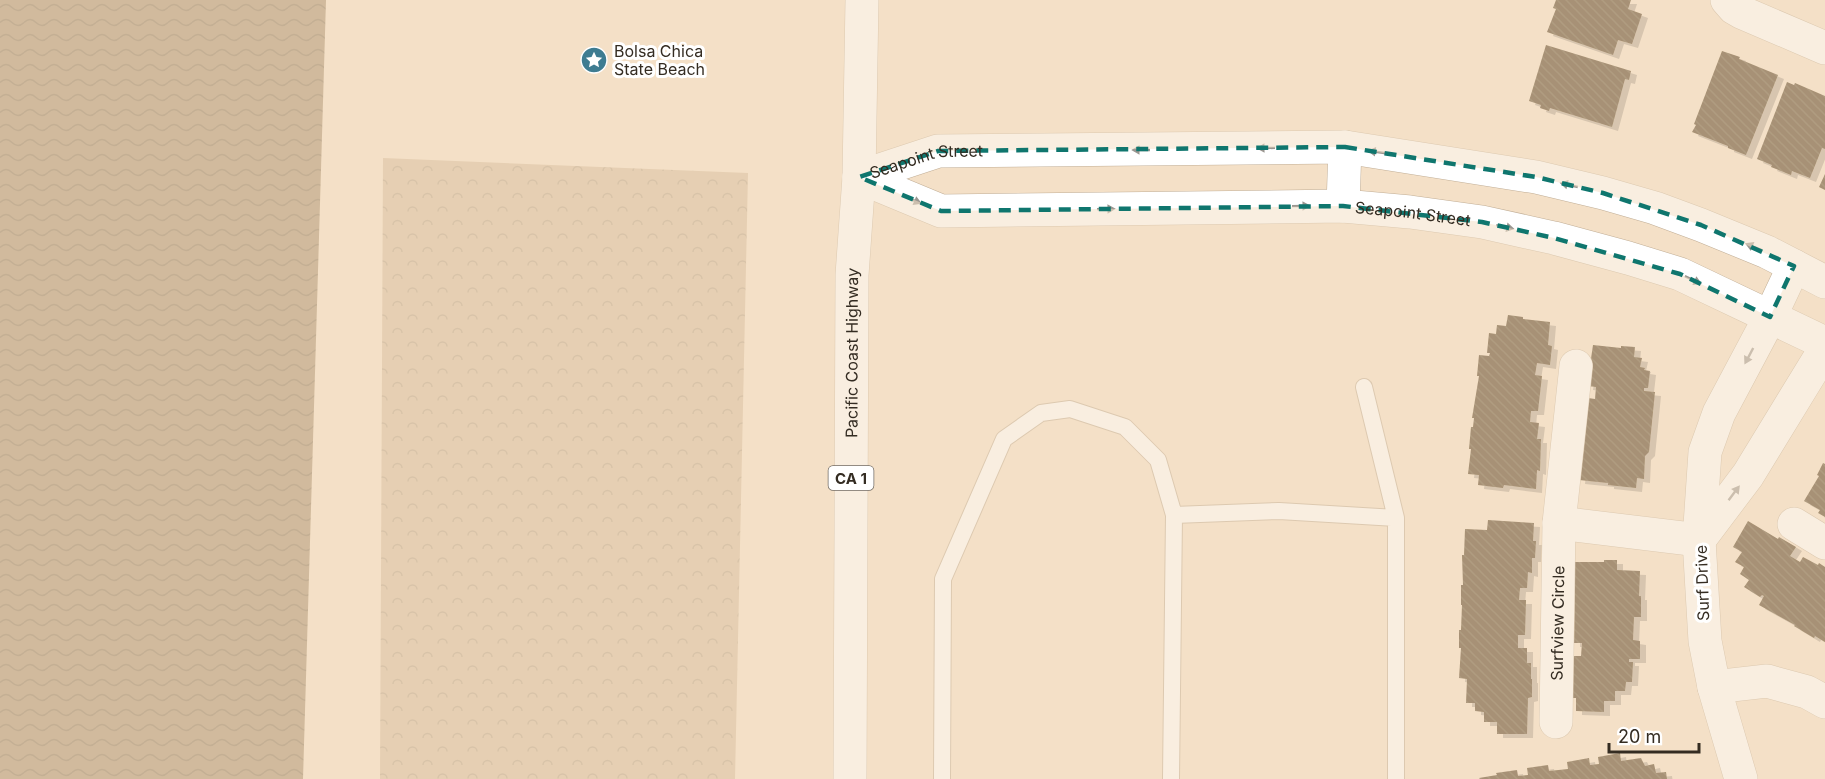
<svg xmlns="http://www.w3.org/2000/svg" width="1825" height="779" viewBox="0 0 1825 779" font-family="Inter,sans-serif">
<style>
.park{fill:url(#park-crowns)}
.water{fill:url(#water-waves)}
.building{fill:url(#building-back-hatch);filter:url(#shadow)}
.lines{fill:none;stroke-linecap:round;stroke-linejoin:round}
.lane-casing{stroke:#c1ae96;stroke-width:18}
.street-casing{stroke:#c1ae96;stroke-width:34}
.secondary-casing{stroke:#c1ae96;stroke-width:34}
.highway-casing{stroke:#c1ae96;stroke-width:34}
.lane{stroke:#fff;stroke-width:16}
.street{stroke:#fff;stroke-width:33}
.secondary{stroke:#fff;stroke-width:33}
.highway{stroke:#fff;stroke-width:33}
.oneway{fill:#9a9690}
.marked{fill:none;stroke:#0f766e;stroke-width:4.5;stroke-dasharray:12 8;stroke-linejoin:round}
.labels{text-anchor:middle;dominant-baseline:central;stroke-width:6;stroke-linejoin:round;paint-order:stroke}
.shield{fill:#fff;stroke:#716b64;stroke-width:1.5}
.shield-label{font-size:15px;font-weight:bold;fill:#342c22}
.poi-label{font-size:16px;fill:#342c22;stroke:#fff;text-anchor:start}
.street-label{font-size:16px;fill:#342c22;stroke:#fff}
</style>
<defs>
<pattern id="park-crowns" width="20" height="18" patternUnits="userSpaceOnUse" patternTransform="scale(1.5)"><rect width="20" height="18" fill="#d5bb9b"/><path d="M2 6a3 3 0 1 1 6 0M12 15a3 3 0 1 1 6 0" fill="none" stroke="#b7a185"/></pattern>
<pattern id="water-waves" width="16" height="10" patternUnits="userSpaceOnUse" patternTransform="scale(1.5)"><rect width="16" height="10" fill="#a78d6a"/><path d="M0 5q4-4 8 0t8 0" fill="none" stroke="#897357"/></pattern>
<pattern id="building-back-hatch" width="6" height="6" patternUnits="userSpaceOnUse" patternTransform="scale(1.5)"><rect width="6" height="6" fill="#4a3312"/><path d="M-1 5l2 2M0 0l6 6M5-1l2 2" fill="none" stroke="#5c482c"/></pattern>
<filter id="shadow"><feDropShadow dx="6" dy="4" stdDeviation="0" flood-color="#0004"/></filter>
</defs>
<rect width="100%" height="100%" fill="#f4e0c7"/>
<path class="park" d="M 383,158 L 748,173 L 735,779 L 380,779 Z"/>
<path class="water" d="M 0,0 L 326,0 L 303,779 L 0,779 Z"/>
<path class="building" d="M 1556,0 L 1631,0 L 1628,9 L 1642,14 L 1632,44 L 1618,40 L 1613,55 L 1547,32 L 1556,9 L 1553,8 Z
M 1546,45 L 1631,71 L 1629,80 L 1625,79 L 1612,127 L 1550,108 L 1549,111 L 1540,108 L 1541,105 L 1529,101 Z
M 1722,51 L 1740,57 L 1739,59 L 1778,75 L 1746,155 L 1728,148 L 1728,146 L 1692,132 L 1696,125 L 1694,124 Z
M 1787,82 L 1794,85 L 1795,83 L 1825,96 L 1825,149 L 1822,148 L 1810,178 L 1792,171 L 1791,175 L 1771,167 L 1772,165 L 1757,159 Z
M 1825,174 L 1825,190 L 1819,187 Z
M 1508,315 L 1523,317 L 1523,319 L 1550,322 L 1548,345 L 1552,346 L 1550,365 L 1537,363 L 1535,375 L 1542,376 L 1538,411 L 1531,411 L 1530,422 L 1539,423 L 1537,439 L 1541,439 L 1540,471 L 1537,470 L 1536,489 L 1504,485 L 1503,488 L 1478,485 L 1479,475 L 1468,474 L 1471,449 L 1469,449 L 1471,427 L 1473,427 L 1474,418 L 1472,418 L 1479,376 L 1477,376 L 1479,355 L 1489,356 L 1490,353 L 1487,353 L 1489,333 L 1496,334 L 1497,325 L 1506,326 Z
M 1593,345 L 1621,348 L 1621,346 L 1635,347 L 1634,357 L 1642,358 L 1640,367 L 1645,368 L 1644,370 L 1650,371 L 1648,388 L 1644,388 L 1644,391 L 1655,392 L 1649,452 L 1645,456 L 1644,479 L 1637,478 L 1636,488 L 1608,485 L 1608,483 L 1579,480 L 1588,398 L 1595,399 L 1596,387 L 1587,386 Z
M 1823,463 L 1825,464 L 1825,517 L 1818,513 L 1820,510 L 1804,501 L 1819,476 L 1817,475 Z
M 1488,520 L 1534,523 L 1533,541 L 1536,541 L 1535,558 L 1532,558 L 1532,573 L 1528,572 L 1527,588 L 1520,588 L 1519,600 L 1526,600 L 1525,635 L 1518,635 L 1518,648 L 1527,648 L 1527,663 L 1531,663 L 1531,679 L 1532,679 L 1532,697 L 1528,698 L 1527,734 L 1497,734 L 1497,722 L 1484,722 L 1484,712 L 1475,711 L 1475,703 L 1466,703 L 1467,679 L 1459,678 L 1461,648 L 1459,648 L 1459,630 L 1461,630 L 1462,605 L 1461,605 L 1461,585 L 1463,585 L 1462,555 L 1464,555 L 1465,529 L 1487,530 Z
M 1748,521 L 1778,539 L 1779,537 L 1796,547 L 1790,556 L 1800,562 L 1803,557 L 1818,565 L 1819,563 L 1825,567 L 1825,642 L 1815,636 L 1814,638 L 1794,626 L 1795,625 L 1759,605 L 1764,596 L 1762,595 L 1760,597 L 1744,587 L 1749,580 L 1740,574 L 1744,567 L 1735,562 L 1742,552 L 1733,547 Z
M 1604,560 L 1617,560 L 1617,570 L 1640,571 L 1639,596 L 1641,596 L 1641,617 L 1634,617 L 1633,640 L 1640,641 L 1640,659 L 1629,659 L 1629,662 L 1633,662 L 1632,682 L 1626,682 L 1625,691 L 1615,691 L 1615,701 L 1604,701 L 1604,712 L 1576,711 L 1576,698 L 1572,698 L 1573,656 L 1581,656 L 1582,643 L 1574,643 L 1575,562 L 1604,562 Z
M 1620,753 L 1621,761 L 1641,758 L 1645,766 L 1654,764 L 1656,773 L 1666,772 L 1667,779 L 1480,779 L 1479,778 L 1497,775 L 1496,773 L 1517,770 L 1518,776 L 1528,775 L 1527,768 L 1548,765 L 1549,771 L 1568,769 L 1567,762 L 1589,758 L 1590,765 L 1599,764 L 1598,757 Z"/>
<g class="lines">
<defs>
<path id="lane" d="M 1364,387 L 1396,518 L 1396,779
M 1174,515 L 1279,511 L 1396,518
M 942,779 L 943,579 L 1004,439 L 1041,413 L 1070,409 L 1125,427 L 1158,460 L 1174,515 L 1171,779"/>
<g id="street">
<path d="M 1727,0 L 1734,8 L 1741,12 L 1825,48"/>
<path d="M 1559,523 L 1699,540"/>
<path d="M 1794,524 L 1825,543"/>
<path d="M 1699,540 L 1748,475 L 1825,349"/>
<path d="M 1714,687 L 1767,681 L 1807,692 L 1825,702"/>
<path id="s1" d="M 1556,722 L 1559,523 L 1576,366"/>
<path d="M 1741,779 L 1714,687 L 1705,641 L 1699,540 L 1705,452 L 1719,413 L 1770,317 L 1794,266"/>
</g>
<g id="secondary">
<path id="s2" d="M 859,177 L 941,211 L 1343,206 L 1410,212 L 1482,222 L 1554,238 L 1628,258 L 1680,274 L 1825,343"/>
<path id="s3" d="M 859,177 L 938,151 L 1345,147 L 1536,177 L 1603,193 L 1655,208 L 1701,225 L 1767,252 L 1825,282"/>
<path d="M 1343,206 L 1345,147"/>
</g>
<g id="highway">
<path id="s4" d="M 850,779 L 852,275 L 859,177 L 862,0"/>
</g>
</defs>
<use href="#lane" class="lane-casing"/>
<use href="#street" class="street-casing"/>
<use href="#secondary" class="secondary-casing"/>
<use href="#highway" class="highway-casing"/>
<use href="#lane" class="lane"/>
<use href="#street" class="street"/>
<use href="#secondary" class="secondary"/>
<use href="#highway" class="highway"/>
</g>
<defs><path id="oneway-solid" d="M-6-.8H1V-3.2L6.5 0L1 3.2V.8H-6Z" transform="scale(1.5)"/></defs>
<g class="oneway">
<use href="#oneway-solid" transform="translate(1266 148) rotate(179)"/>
<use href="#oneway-solid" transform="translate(1141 150) rotate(180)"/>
<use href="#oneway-solid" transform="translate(1377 152) rotate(-172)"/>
<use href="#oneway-solid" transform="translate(1569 185) rotate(-167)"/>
<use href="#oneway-solid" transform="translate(913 200) rotate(23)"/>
<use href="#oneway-solid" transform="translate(1301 206) rotate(-1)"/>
<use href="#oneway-solid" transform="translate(1106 209) rotate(-1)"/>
<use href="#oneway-solid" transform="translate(1505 227) rotate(12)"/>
<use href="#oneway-solid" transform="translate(1754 247) rotate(-158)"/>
<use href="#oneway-solid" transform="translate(1693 280) rotate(25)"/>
<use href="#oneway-solid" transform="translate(1749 356) rotate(118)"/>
<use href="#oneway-solid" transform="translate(1734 493) rotate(-53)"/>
</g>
<path d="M0 0H1825V779H0ZM 1345,147 L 1536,177 L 1603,193 L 1701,225 L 1794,266 L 1770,317 L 1680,274 L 1554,238 L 1482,222 L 1343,206 L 941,211 L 859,177 L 938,151 Z" fill="#f4e0c7" fill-opacity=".55" fill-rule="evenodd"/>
<path class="marked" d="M 1345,147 L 1536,177 L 1603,193 L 1701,225 L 1794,266 L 1770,317 L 1680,274 L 1554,238 L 1482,222 L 1343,206 L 941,211 L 859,177 L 938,151 Z"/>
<defs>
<symbol id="sight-disc" viewBox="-11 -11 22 22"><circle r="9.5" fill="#3e7c91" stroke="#fff"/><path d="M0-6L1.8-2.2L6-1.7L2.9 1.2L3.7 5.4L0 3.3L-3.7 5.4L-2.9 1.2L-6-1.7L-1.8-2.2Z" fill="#fff"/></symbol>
</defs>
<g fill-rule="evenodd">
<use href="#sight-disc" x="579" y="45" width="30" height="30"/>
</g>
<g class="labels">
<rect class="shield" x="828.5" y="466" width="45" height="24" rx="4.5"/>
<g class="shield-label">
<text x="851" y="478">CA 1</text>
</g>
<g class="poi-label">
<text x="614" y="51">Bolsa Chica<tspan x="614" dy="18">State Beach</tspan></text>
</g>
<g class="street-label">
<text stroke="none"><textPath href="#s3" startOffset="70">Seapoint Street</textPath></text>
<text stroke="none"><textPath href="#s2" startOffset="561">Seapoint Street</textPath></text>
<text stroke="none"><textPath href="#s4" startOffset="426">Pacific Coast Highway</textPath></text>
<text transform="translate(1702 583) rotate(-92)">Surf Drive</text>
<text stroke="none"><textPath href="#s1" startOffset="99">Surfview Circle</textPath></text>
</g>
</g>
<path d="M1609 743v9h90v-9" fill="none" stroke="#342c22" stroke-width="3"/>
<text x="1618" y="743" font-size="18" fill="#342c22" stroke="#ffffff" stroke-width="4.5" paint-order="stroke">20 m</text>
</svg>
